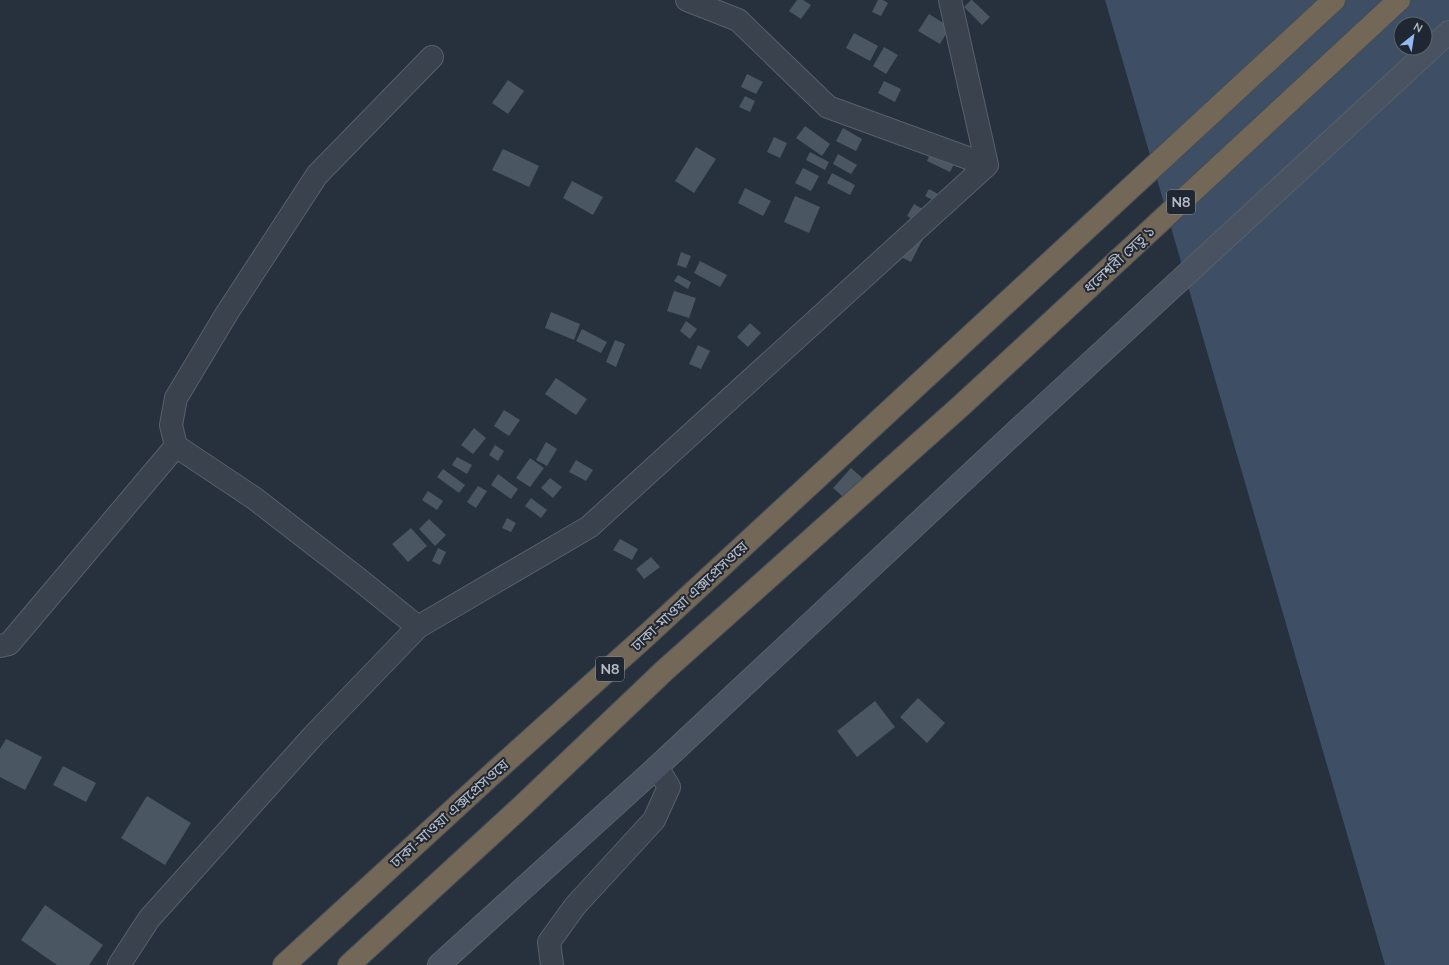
<svg xmlns="http://www.w3.org/2000/svg" width="1449" height="965" viewBox="0 0 1449 965" font-family="Mulish,'Noto Sans Bengali',sans-serif">
<style>
.water{fill:#3d4e65;fill-rule:evenodd}
.building{fill:#4b5663}
.lines{fill:none;stroke-linecap:round;stroke-linejoin:round}
.street-casing{stroke:#58606b;stroke-width:24}
.secondary-casing{stroke:#58606b;stroke-width:24}
.highway-casing{stroke:#454d58;stroke-width:24}
.street{stroke:#3a424d;stroke-width:22}
.secondary{stroke:#495260;stroke-width:22}
.highway{stroke:#736858;stroke-width:22}
.labels{text-anchor:middle;dominant-baseline:central;stroke-width:4;stroke-linejoin:round;paint-order:stroke}
.shield{fill:#1f2732;stroke:#89909b;stroke-width:1}
.shield-label{font-size:14px;font-weight:bold;fill:#b7bdc8}
.street-label{font-size:15px;fill:#b7bdc8;stroke:#1f2732}
</style>
<rect width="100%" height="100%" fill="#27303d"/>
<path class="water" d="M 1105,0 L 1449,0 L 1449,965 L 1385,965 ZM 1401,24 L 1425,24 L 1425,48 L 1401,48 Z"/>
<path class="building" d="M 797,0 L 803,0 L 811,5 L 801,19 L 789,11 Z
M 878,0 L 883,0 L 888,3 L 881,16 L 872,12 Z
M 971,0 L 972,0 L 990,17 L 982,25 L 964,7 Z
M 929,14 L 950,27 L 940,44 L 918,31 Z
M 854,33 L 878,46 L 870,61 L 846,48 Z
M 884,47 L 898,55 L 886,74 L 873,66 Z
M 747,74 L 763,82 L 756,94 L 741,87 Z
M 508,80 L 524,91 L 508,114 L 492,103 Z
M 884,81 L 901,89 L 895,102 L 878,93 Z
M 745,96 L 755,101 L 750,112 L 739,107 Z
M 805,126 L 830,144 L 822,156 L 796,138 Z
M 843,128 L 862,139 L 856,151 L 836,141 Z
M 774,137 L 787,143 L 780,158 L 767,152 Z
M 696,147 L 716,159 L 694,193 L 675,181 Z
M 933,147 L 957,158 L 950,172 L 927,161 Z
M 503,149 L 539,166 L 529,187 L 492,170 Z
M 810,152 L 829,162 L 825,170 L 806,160 Z
M 838,154 L 857,165 L 851,174 L 833,164 Z
M 803,168 L 819,176 L 811,191 L 795,183 Z
M 832,173 L 855,185 L 850,195 L 827,183 Z
M 572,181 L 603,197 L 593,215 L 563,198 Z
M 745,188 L 771,201 L 763,216 L 738,203 Z
M 929,189 L 940,195 L 936,202 L 925,196 Z
M 795,196 L 820,207 L 809,233 L 784,222 Z
M 914,204 L 938,218 L 932,230 L 907,216 Z
M 915,232 L 924,237 L 911,262 L 901,257 Z
M 681,252 L 691,256 L 686,268 L 677,265 Z
M 700,261 L 727,275 L 720,287 L 694,273 Z
M 678,275 L 691,282 L 688,289 L 674,281 Z
M 674,291 L 696,298 L 689,318 L 667,311 Z
M 551,312 L 580,324 L 574,340 L 545,328 Z
M 686,321 L 697,329 L 690,339 L 680,331 Z
M 750,323 L 761,333 L 748,347 L 737,337 Z
M 582,329 L 607,342 L 601,353 L 576,341 Z
M 615,340 L 625,344 L 616,367 L 606,362 Z
M 698,345 L 710,351 L 701,369 L 689,364 Z
M 556,378 L 587,399 L 576,415 L 545,394 Z
M 504,410 L 520,420 L 509,436 L 494,426 Z
M 474,428 L 486,438 L 473,454 L 461,445 Z
M 546,442 L 557,449 L 547,466 L 536,460 Z
M 495,445 L 504,451 L 498,461 L 489,455 Z
M 457,457 L 472,465 L 467,474 L 452,465 Z
M 530,458 L 544,468 L 530,487 L 516,478 Z
M 576,460 L 593,470 L 586,481 L 569,472 Z
M 851,468 L 868,483 L 850,503 L 833,488 Z
M 443,469 L 465,485 L 459,493 L 437,477 Z
M 498,474 L 518,489 L 511,499 L 491,485 Z
M 550,478 L 562,487 L 553,498 L 541,488 Z
M 478,486 L 487,491 L 476,508 L 467,502 Z
M 428,491 L 443,501 L 437,510 L 422,500 Z
M 531,498 L 547,510 L 541,518 L 525,506 Z
M 507,518 L 516,523 L 511,532 L 502,528 Z
M 429,519 L 446,535 L 435,546 L 419,529 Z
M 411,528 L 427,546 L 408,562 L 392,544 Z
M 620,539 L 638,549 L 632,560 L 613,550 Z
M 438,548 L 446,552 L 440,565 L 432,561 Z
M 651,557 L 660,567 L 644,579 L 636,569 Z
M 918,698 L 945,723 L 927,743 L 900,717 Z
M 875,701 L 895,727 L 857,757 L 837,731 Z
M 6,739 L 42,757 L 25,790 L 0,777 L 0,749 Z
M 63,766 L 96,783 L 86,802 L 53,785 Z
M 147,796 L 191,823 L 165,865 L 121,838 Z
M 45,905 L 103,945 L 89,965 L 57,965 L 21,940 Z"/>
<g class="lines">
<defs>
<path id="street" d="M 687,0 L 738,20 L 828,107 L 987,165
M 418,627 L 356,577 L 254,498 L 176,446 L 171,425 L 176,398 L 227,313 L 317,175 L 432,57
M 0,646 L 9,644 L 176,446
M 119,965 L 149,919 L 313,736 L 418,627 L 589,527 L 987,165 L 950,0
M 552,965 L 549,942 L 575,906 L 654,820 L 669,787 L 657,767"/>
<path id="secondary" d="M 439,965 L 657,767 L 1009,438 L 1449,32"/>
<path id="highway" d="M 284,965 L 490,776 L 647,635 L 1334,0
M 349,965 L 521,807 L 665,670 L 963,404 L 1399,0"/>
</defs>
<use href="#street" class="street-casing"/>
<use href="#secondary" class="secondary-casing"/>
<use href="#highway" class="highway-casing"/>
<use href="#street" class="street"/>
<use href="#secondary" class="secondary"/>
<use href="#highway" class="highway"/>
</g>
<g class="labels">
<g class="shield">
<rect x="1167" y="190" width="28" height="24" rx="3"/>
<rect x="596" y="657" width="28" height="24" rx="3"/>
</g>
<g class="shield-label">
<text x="1181" y="202">N8</text>
<text x="610" y="669">N8</text>
</g>
<g class="street-label">
<text transform="translate(1119 259) rotate(-43)">ধলেশ্বরী সেতু ১</text>
<text transform="translate(689 596) rotate(-43)">ঢাকা-মাওয়া এক্সপ্রেসওয়ে</text>
<text transform="translate(449 813) rotate(-42)">ঢাকা-মাওয়া এক্সপ্রেসওয়ে</text>
</g>
</g>
<g transform="translate(1413 36) rotate(30)"><circle r="19" fill="#1f2732" stroke="#5c636e"/>
<path d="M0-3L7 15L0 10L-7 15Z" fill="#94b8f0"/>
<text y="-6" font-size="11" font-weight="bold" text-anchor="middle" fill="#b7bdc8">N</text>
</g>
</svg>
